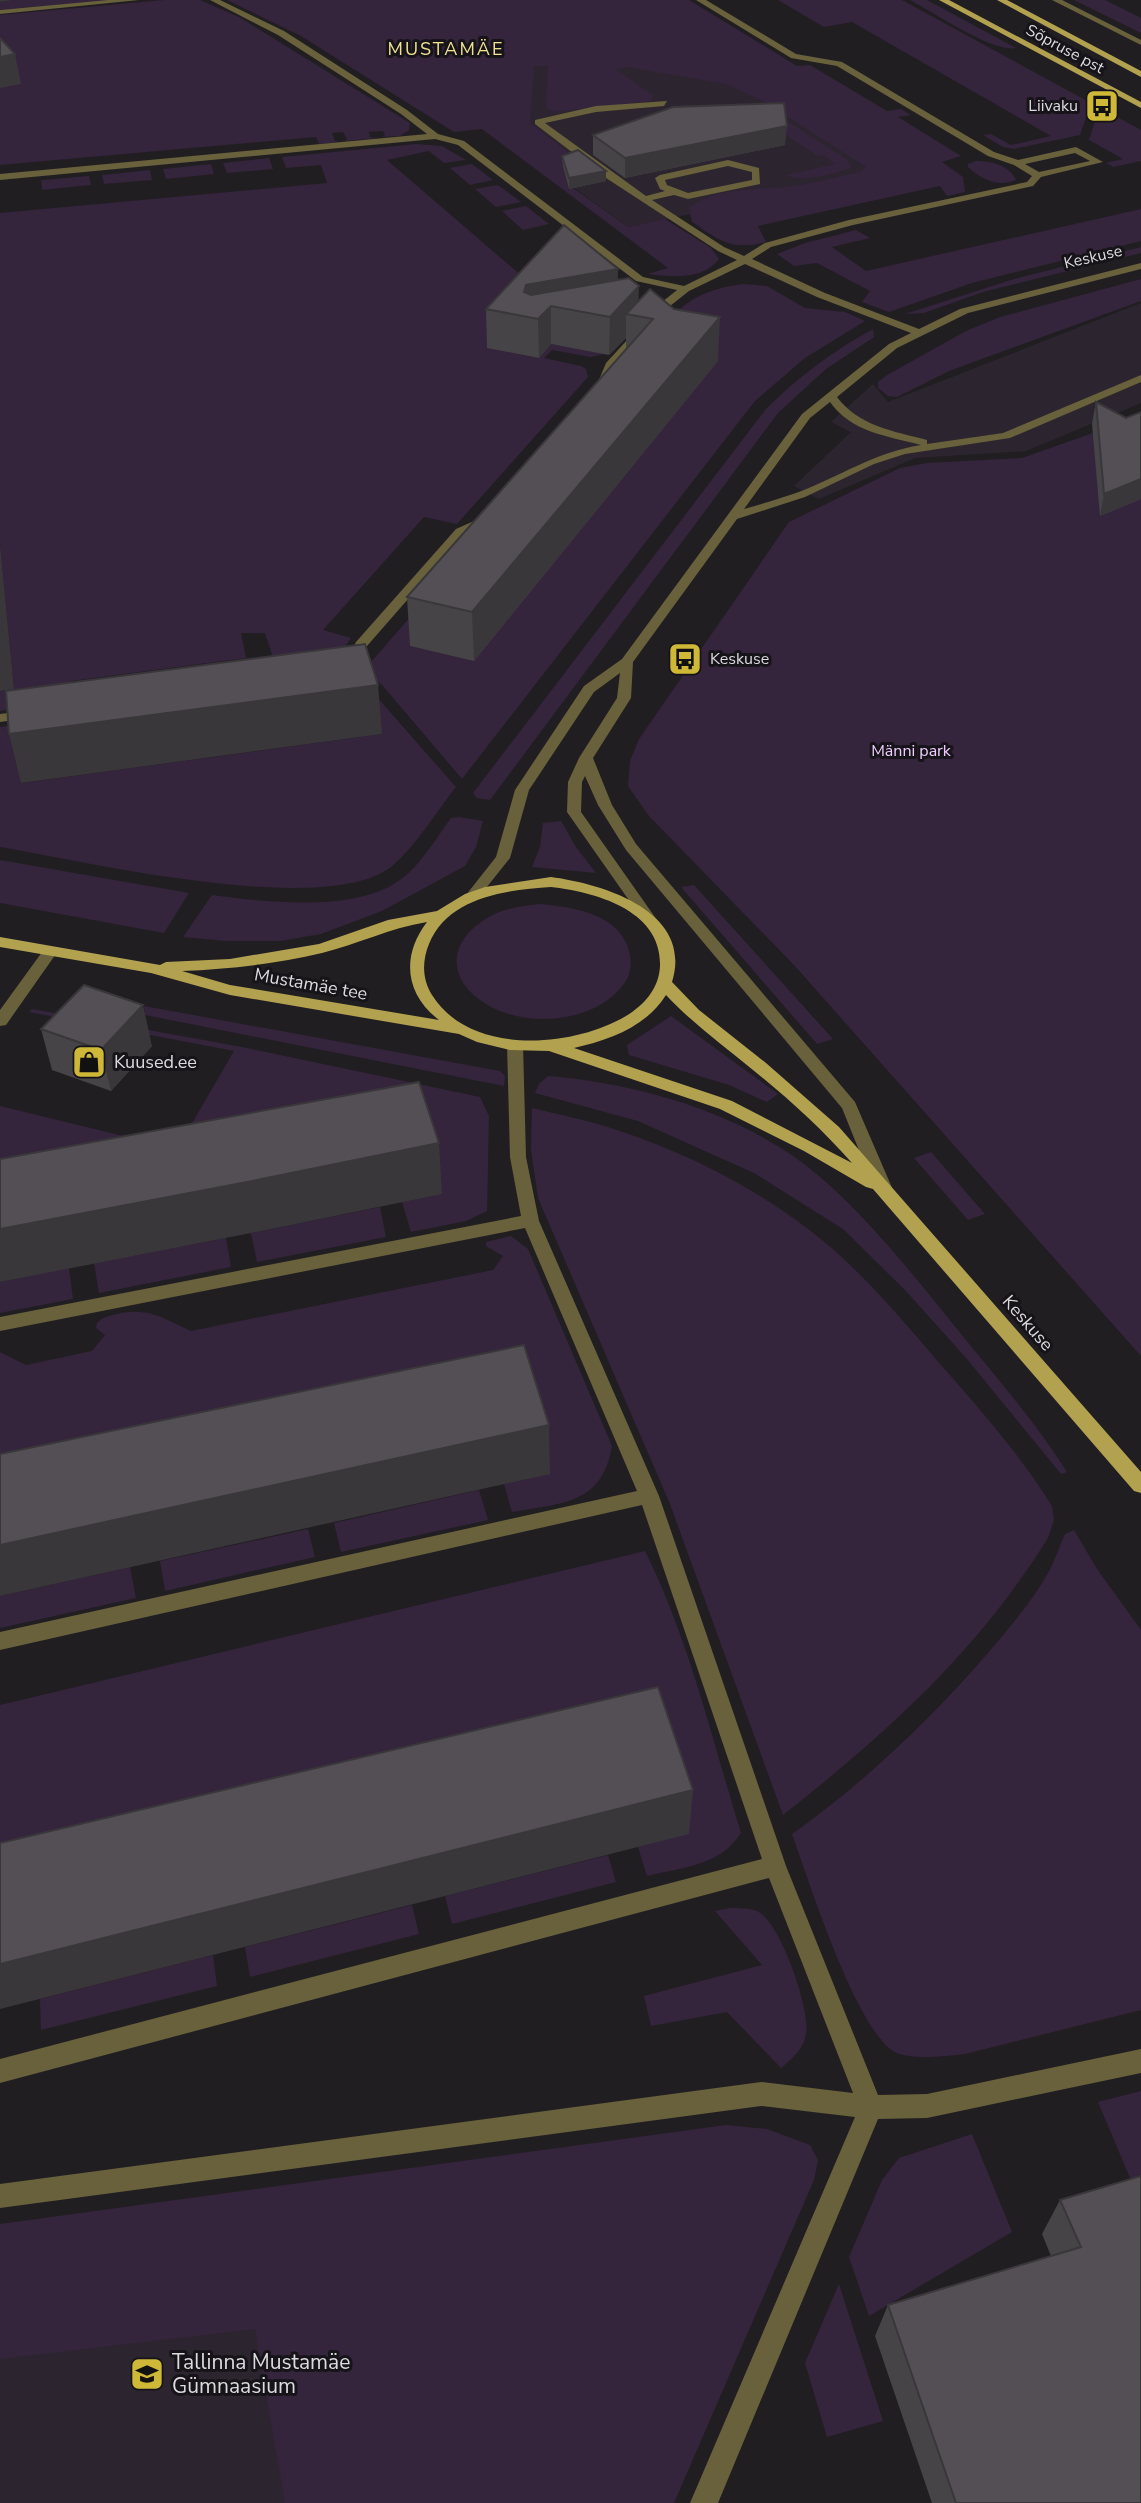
<svg xmlns="http://www.w3.org/2000/svg" width="1141" height="2503" viewBox="0 0 1141 2503" font-family="'Nunito Sans',sans-serif">
<style>
.built{fill:#2c252f}
.green{fill:#34243c}
.lines{fill:none;stroke-linecap:round;stroke-linejoin:round}
.minor{fill:#68613b;fill-rule:evenodd}
.major{fill:#b2a250;fill-rule:evenodd}
.wall{fill:#474448}
.shaded-wall{fill:#3a373b}
.building{fill:#534f54;stroke:#3a373b;stroke-width:2}
.labels{text-anchor:middle;dominant-baseline:central;stroke-width:6;stroke-linejoin:round;paint-order:stroke}
.far-street-label{font-size:16px;fill:#dddade;stroke:#171419}
.far-poi-label{font-size:16px;fill:#dddade;stroke:#171419;text-anchor:end}
.far-park-label{font-size:16px;fill:#eecdfe;stroke:#171419}
.far-quarter-label{font-size:18px;letter-spacing:2px;fill:#f0e193;stroke:#171419}
.street-label{font-size:18px;fill:#dddade;stroke:#171419}
.poi-label{font-size:18px;fill:#dddade;stroke:#171419;text-anchor:start}
.near-poi-label{font-size:21px;fill:#dddade;stroke:#171419;text-anchor:start}
</style>
<rect width="100%" height="100%" fill="#211e22"/>
<path class="built" d="M 613,0 L 887,173 L 628,227 L 366,36 Z
M 1141,303 L 1141,403 L 1026,451 L 915,458 L 819,499 L 794,486 L 851,432 L 831,422 L 873,384 L 888,402 Z
M 269,2216 L 316,2503 L 0,2503 L 0,2245 Z"/>
<path class="green" d="M 14,0 L 113,0 L 0,10 L 0,2 Z
M 164,0 L 200,0 L 239,17 L 410,123 L 409,130 L 400,136 L 382,137 L 385,135 L 383,131 L 369,132 L 370,137 L 377,138 L 345,141 L 347,139 L 343,132 L 332,133 L 335,141 L 339,142 L 319,144 L 316,137 L 0,165 L 0,15 Z
M 227,0 L 689,0 L 797,66 L 810,65 L 887,111 L 901,109 L 911,115 L 898,117 L 961,156 L 942,162 L 963,177 L 965,192 L 947,196 L 940,186 L 758,226 L 766,242 C 732,251 720,241 692,222 L 689,208 C 714,189 743,190 773,188 C 801,187 831,178 860,172 L 866,167 L 763,101 L 726,84 L 628,67 L 615,69 L 653,95 L 651,101 L 556,112 L 546,108 L 548,66 L 534,66 L 530,123 L 598,175 L 569,185 L 628,227 L 665,219 L 711,248 L 719,259 C 703,280 672,277 648,274 L 668,268 L 482,129 L 454,132 L 301,36 Z
M 778,0 L 902,0 L 1091,103 L 1080,135 L 1014,149 L 1003,147 L 983,135 L 991,134 L 1011,145 L 1051,136 L 852,22 L 824,27 Z
M 910,0 L 927,0 L 1016,48 C 993,53 933,12 910,0 Z
M 1074,0 L 1105,0 L 1141,18 L 1141,33 Z
M 680,105 L 743,107 L 775,113 L 846,159 L 852,167 C 836,174 803,183 786,175 L 836,164 L 823,155 L 818,156 L 752,113 L 706,121 Z
M 1110,113 L 1141,130 L 1141,161 L 1113,167 L 1106,163 L 1123,159 L 1089,140 L 1097,115 Z
M 417,144 L 442,146 L 466,160 L 444,163 L 429,151 L 387,160 L 559,308 L 616,276 L 628,285 L 488,348 L 539,358 L 551,344 L 610,353 L 591,357 L 552,350 L 544,358 L 581,366 L 586,369 L 588,377 L 457,524 L 424,517 L 323,630 L 351,638 L 330,668 L 277,669 L 265,633 L 241,633 L 246,658 L 71,681 L 71,697 L 64,701 L 0,711 L 0,691 L 14,689 L 0,544 L 0,213 L 327,183 L 321,165 L 286,168 L 282,157 Z
M 269,158 L 273,169 L 227,173 L 223,163 Z
M 976,161 C 992,161 1009,165 1016,180 C 998,188 981,179 968,167 L 968,164 Z
M 211,164 L 214,174 L 166,179 L 163,169 Z
M 472,164 L 493,180 L 470,185 L 450,168 Z
M 150,170 L 152,180 L 104,184 L 102,175 Z
M 89,176 L 91,185 L 42,190 L 41,180 Z
M 498,185 L 521,202 L 496,207 L 475,189 Z
M 526,206 L 549,224 L 523,230 L 502,211 Z
M 1141,209 L 1141,241 L 972,283 L 889,312 L 862,302 L 870,291 L 817,263 L 794,266 L 777,254 L 805,243 L 856,230 L 870,238 L 832,247 L 866,271 Z
M 1141,247 L 1141,253 L 983,292 L 924,313 L 905,314 L 1014,279 Z
M 1141,279 L 1141,301 L 949,371 L 897,397 L 888,396 L 878,388 L 878,382 L 887,375 L 966,331 L 1000,317 Z
M 744,284 L 767,286 L 805,308 L 845,312 L 865,321 L 805,358 L 755,401 L 462,779 L 383,686 L 364,670 L 412,615 L 410,646 L 474,660 L 717,362 L 632,360 C 672,318 683,291 744,284 Z
M 873,329 L 874,337 L 826,369 L 778,413 L 490,800 L 477,798 L 473,793 L 766,409 C 798,377 833,351 873,329 Z
M 1141,413 L 1141,1356 L 794,965 L 649,816 L 628,786 L 630,761 L 639,739 L 789,522 L 900,468 L 927,463 L 1022,458 L 1107,428 Z
M 362,680 L 456,787 C 437,811 415,847 392,866 C 328,919 83,861 0,847 L 0,727 L 51,720 L 22,783 L 382,734 Z
M 459,817 L 483,821 L 476,847 L 465,866 L 382,911 L 321,934 L 280,941 L 226,941 L 183,937 L 212,895 C 264,902 355,913 400,880 C 421,865 436,838 451,818 Z
M 561,821 L 576,847 L 596,873 L 532,867 L 540,847 L 543,823 Z
M 0,860 L 189,893 L 164,933 L 0,903 Z
M 694,885 L 833,1039 L 817,1044 L 681,887 Z
M 540,904 C 575,907 623,915 630,955 C 632,966 630,977 623,985 C 594,1024 524,1028 486,1004 C 445,979 448,940 489,917 C 505,908 523,906 540,904 Z
M 144,1006 L 500,1071 L 505,1076 L 504,1086 L 145,1015 Z
M 32,1009 L 237,1046 L 480,1097 L 489,1116 L 487,1211 L 466,1221 L 411,1232 L 402,1202 L 442,1193 L 0,1212 L 0,1106 L 177,1149 L 234,1051 L 29,1012 Z
M 671,1016 L 778,1094 L 767,1102 L 729,1085 L 629,1055 L 627,1045 Z
M 548,1076 C 644,1084 753,1116 826,1182 C 875,1226 916,1278 957,1329 C 995,1376 1035,1421 1067,1472 L 1061,1474 L 967,1359 L 905,1290 L 843,1229 L 754,1173 L 638,1121 L 535,1093 L 539,1084 Z
M 532,1108 C 561,1115 592,1121 620,1131 C 694,1156 768,1194 828,1245 C 870,1281 905,1323 941,1365 C 980,1409 1021,1456 1052,1506 L 1054,1520 L 1048,1538 C 977,1652 887,1733 783,1815 L 670,1504 L 538,1198 L 531,1150 Z
M 931,1152 L 985,1214 L 968,1220 L 914,1158 Z
M 380,1207 L 386,1237 L 257,1262 L 251,1233 Z
M 511,1236 L 528,1249 L 612,1446 C 602,1505 562,1503 512,1512 L 504,1484 L 550,1473 L 0,1506 L 0,1352 L 26,1365 L 92,1351 L 105,1335 L 96,1328 L 97,1323 C 103,1317 108,1316 117,1314 C 148,1307 163,1318 191,1331 L 493,1270 L 503,1256 L 486,1246 L 486,1242 Z
M 226,1238 L 231,1267 L 99,1293 L 94,1263 Z
M 69,1268 L 73,1299 L 0,1313 L 0,1282 Z
M 479,1490 L 488,1520 L 341,1552 L 334,1523 Z
M 308,1529 L 315,1557 L 165,1591 L 160,1561 Z
M 1074,1530 L 1097,1569 L 1141,1630 L 1141,2010 L 965,2054 C 947,2056 914,2060 897,2053 C 858,2037 808,1878 792,1834 C 864,1783 929,1721 987,1654 C 1009,1628 1031,1603 1048,1573 C 1055,1561 1059,1547 1065,1534 Z
M 645,1551 C 689,1639 712,1739 741,1833 C 720,1866 683,1867 647,1876 L 638,1847 L 689,1833 L 0,1890 L 0,1705 Z
M 130,1567 L 136,1598 L 0,1628 L 0,1596 Z
M 608,1855 L 616,1882 L 452,1924 L 445,1896 Z
M 412,1905 L 419,1934 L 250,1977 L 245,1947 Z
M 730,1908 C 738,1908 749,1908 757,1911 C 780,1921 811,2010 806,2034 C 803,2050 793,2058 781,2068 L 727,2012 L 651,2026 L 644,1996 L 762,1965 L 715,1911 Z
M 213,1955 L 217,1986 L 41,2030 L 40,1999 Z
M 1141,2091 L 1141,2204 L 1098,2102 Z
M 726,2125 L 767,2129 L 810,2145 L 818,2160 L 814,2180 L 674,2503 L 285,2503 L 255,2329 L 0,2359 L 0,2224 Z
M 972,2134 L 1012,2232 L 869,2316 L 849,2257 L 882,2180 L 899,2158 Z
M 839,2284 L 883,2421 L 827,2437 L 805,2363 Z"/>
<g class="lines">
<path class="minor" d="M 108,0 L 139,0 L 0,14 L 0,10 Z
M 210,0 L 220,0 L 284,31 L 407,110 L 438,134 L 464,141 L 643,277 L 684,286 L 737,260 L 718,251 L 606,178 L 535,124 L 535,120 L 596,106 L 667,101 L 664,106 L 596,112 L 545,123 L 646,196 L 665,191 L 660,189 L 655,178 L 660,175 L 728,160 L 759,168 L 760,184 L 688,199 L 674,195 L 652,200 L 724,247 L 744,256 L 765,243 L 849,220 L 1027,182 L 1032,176 L 1014,165 L 988,156 L 837,66 L 791,58 L 696,0 L 706,0 L 796,54 L 842,62 L 994,152 L 1018,160 L 1076,147 L 1103,162 L 1041,177 L 1033,186 L 853,225 L 771,247 L 752,259 L 825,293 L 919,329 L 960,309 L 1141,263 L 1141,269 L 968,313 L 897,348 L 837,397 C 859,426 893,431 927,440 L 927,444 L 1003,433 L 1141,375 L 1141,382 L 1010,438 L 905,454 L 874,464 L 805,497 L 737,519 L 633,662 L 631,698 L 593,758 L 612,805 L 636,844 L 855,1102 L 893,1190 L 890,1194 L 884,1196 L 875,1190 L 842,1108 L 626,850 L 598,805 L 585,776 L 582,782 L 581,812 L 657,920 L 659,923 L 657,926 L 647,926 L 567,812 L 568,782 L 579,758 L 617,698 L 620,673 L 594,692 L 529,790 L 510,858 L 478,898 L 473,900 L 466,895 L 496,857 L 515,790 L 584,686 L 622,659 L 802,414 L 889,344 L 911,333 L 817,297 L 745,264 L 689,291 L 670,306 L 615,366 L 611,381 L 605,389 L 597,389 L 596,387 L 606,363 L 662,302 L 677,290 L 636,281 L 458,145 L 435,139 L 0,180 L 0,174 L 427,134 L 401,114 L 278,35 ZM 1075,153 L 1090,161 L 1039,172 L 1025,164 ZM 728,166 L 752,172 L 752,180 L 688,193 L 667,185 L 665,180 ZM 830,402 C 851,432 887,436 921,445 C 875,452 839,477 796,493 C 779,499 761,504 744,509 L 810,418 Z
M 1052,0 L 1062,0 L 1141,40 L 1141,45 Z
M 483,517 L 493,520 L 464,535 L 367,646 L 356,669 L 346,669 L 345,666 L 356,642 L 456,529 Z
M 31,710 L 38,714 L 36,717 L 0,722 L 0,714 Z
M 50,946 L 58,951 L 6,1025 L 0,1026 L 0,1010 L 45,948 Z
M 515,1040 L 523,1045 L 526,1157 L 539,1221 L 659,1496 L 786,1866 L 878,2095 L 927,2094 L 1141,2049 L 1141,2073 L 927,2118 L 878,2119 L 718,2503 L 690,2503 L 855,2117 L 761,2106 L 0,2208 L 0,2184 L 761,2082 L 853,2093 L 769,1878 L 0,2083 L 0,2059 L 762,1859 L 642,1505 L 0,1650 L 0,1632 L 637,1491 L 525,1228 L 0,1331 L 0,1317 L 521,1216 L 510,1157 L 507,1045 Z"/>
<path class="major" d="M 939,0 L 949,0 L 1141,102 L 1141,108 Z
M 997,0 L 1007,0 L 1141,71 L 1141,77 Z
M 551,877 C 603,884 694,911 672,982 L 699,1010 L 766,1063 L 839,1127 L 1141,1472 L 1141,1493 L 1134,1491 L 873,1189 L 866,1187 L 804,1151 L 720,1109 L 549,1051 L 510,1050 L 477,1042 L 459,1034 L 230,995 L 151,973 L 0,947 L 0,937 L 160,965 L 166,962 L 230,959 L 319,944 L 388,920 L 437,911 L 465,894 L 485,887 ZM 551,887 C 595,892 662,910 660,966 C 659,989 644,1005 626,1016 C 572,1048 470,1056 432,995 C 422,979 422,961 429,944 C 448,897 506,890 551,887 ZM 427,922 C 401,956 405,994 439,1020 L 230,985 L 182,971 C 229,969 276,964 322,953 C 358,944 390,928 427,922 ZM 666,995 C 692,1023 723,1045 753,1070 C 788,1098 822,1129 852,1163 L 732,1101 L 574,1048 C 609,1040 646,1027 666,995 Z"/>
</g>
<path class="wall" d="M 593,135 L 785,145 L 625,178 L 593,155 Z
M 562,156 L 606,171 L 606,181 L 569,189 L 563,166 Z
M 618,280 L 639,301 L 718,361 L 474,661 L 410,646 L 407,597 L 626,349 L 626,338 L 609,355 L 551,344 L 539,358 L 487,348 L 486,309 Z
M 1096,402 L 1126,418 L 1141,412 L 1141,499 L 1100,516 L 1092,424 Z
M 41,1029 L 152,1046 L 111,1091 L 52,1070 Z
M 1141,2176 L 1141,2503 L 932,2503 L 875,2336 L 888,2305 L 1051,2256 L 1042,2234 L 1060,2200 Z"/>
<path class="shaded-wall" d="M 0,0 L 14,0 L 0,2 Z
M 15,54 L 21,84 L 0,88 L 0,57 Z
M 787,126 L 785,145 L 625,178 L 625,158 Z
M 606,171 L 606,181 L 569,189 L 569,178 Z
M 618,269 L 617,307 L 551,306 L 551,344 L 539,358 L 538,319 L 524,292 L 526,285 Z
M 639,286 L 638,316 L 626,314 L 626,338 L 609,355 L 610,317 Z
M 720,317 L 718,361 L 474,661 L 472,612 Z
M 1141,479 L 1141,499 L 1100,516 L 1104,494 Z
M 0,544 L 14,689 L 0,691 Z
M 378,685 L 382,734 L 21,783 L 9,734 Z
M 143,1005 L 152,1046 L 111,1091 L 101,1050 Z
M 439,1143 L 442,1194 L 251,1233 L 0,1282 L 0,1229 Z
M 549,1425 L 550,1474 L 0,1596 L 0,1545 Z
M 693,1790 L 689,1834 L 0,2009 L 0,1964 Z"/>
<path class="building" d="M 0,38 L 15,54 L 0,57 Z
M 784,103 L 787,126 L 625,158 L 593,135 L 673,107 Z
M 578,150 L 606,171 L 569,178 L 562,156 Z
M 564,225 L 618,269 L 526,285 L 524,292 L 531,295 L 629,278 L 639,286 L 610,317 L 551,306 L 538,319 L 486,309 Z
M 650,289 L 674,309 L 720,317 L 472,612 L 407,597 L 653,319 L 626,314 Z
M 1096,402 L 1126,418 L 1141,412 L 1141,479 L 1104,494 Z
M 0,615 L 2,635 L 0,635 Z
M 365,644 L 378,685 L 9,734 L 6,691 Z
M 84,985 L 143,1005 L 101,1050 L 41,1029 Z
M 419,1082 L 439,1143 L 242,1183 L 0,1229 L 0,1159 Z
M 524,1345 L 549,1425 L 0,1545 L 0,1454 Z
M 658,1687 L 693,1790 L 0,1964 L 0,1843 Z
M 1141,2176 L 1141,2503 L 956,2503 L 888,2305 L 1081,2247 L 1060,2200 Z"/>
<defs>
<symbol id="bus-square" viewBox="-11 -11 22 22"><rect x="-9" y="-9" width="18" height="18" rx="4" fill="#cfb837" stroke="#171419"/><path d="M-5-6H5V4H4V6H2V4H-2V6H-4V4H-5ZM-3.5-4V0h7V-4ZM-3.5 1.2v1.5H-2V1.2ZM2 1.2v1.5H3.5V1.2Z" fill="#111"/></symbol>
<symbol id="shop-square" viewBox="-11 -11 22 22"><rect x="-9" y="-9" width="18" height="18" rx="4" fill="#cfb837" stroke="#171419"/><path d="M-5-2.5h2.3a2.7 3.5 0 0 1 5.4 0H5L5.5 6h-11ZM-1.5-2.5h3a1.5 2.3 0 0 0-3 0Z" fill="#111"/></symbol>
<symbol id="school-square" viewBox="-11 -11 22 22"><rect x="-9" y="-9" width="18" height="18" rx="4" fill="#cfb837" stroke="#171419"/><path d="M0-5L7-2L0 1L-7-2ZM-4 1L0 2.5L4 1V4Q0 6-4 4Z" fill="#111"/></symbol>
</defs>
<g fill-rule="evenodd">
<use href="#bus-square" x="1083" y="87" width="38" height="38"/>
<use href="#bus-square" x="666" y="640" width="38" height="38"/>
<use href="#shop-square" x="70" y="1043" width="38" height="38"/>
<use href="#school-square" x="128" y="2355" width="38" height="38"/>
</g>
<g class="labels">
<g class="far-street-label">
<text transform="translate(1065 49) rotate(28)">Sõpruse pst</text>
<text transform="translate(1093 257) rotate(-13)">Keskuse</text>
</g>
<g class="far-poi-label">
<text x="1078" y="106">Liivaku</text>
<text x="710" y="659" text-anchor="start">Keskuse</text>
</g>
<g class="far-park-label">
<text x="911" y="751">Männi park</text>
</g>
<g class="far-quarter-label">
<text x="446" y="49">MUSTAMÄE</text>
</g>
<g class="street-label">
<text transform="translate(311 984) rotate(10)">Mustamäe tee</text>
<text transform="translate(1028 1323) rotate(49)">Keskuse</text>
</g>
<g class="poi-label">
<text x="114" y="1062">Kuused.ee</text>
</g>
<g class="near-poi-label">
<text x="172" y="2362">Tallinna Mustamäe<tspan x="172" dy="24">Gümnaasium</tspan></text>
</g>
</g>
</svg>
